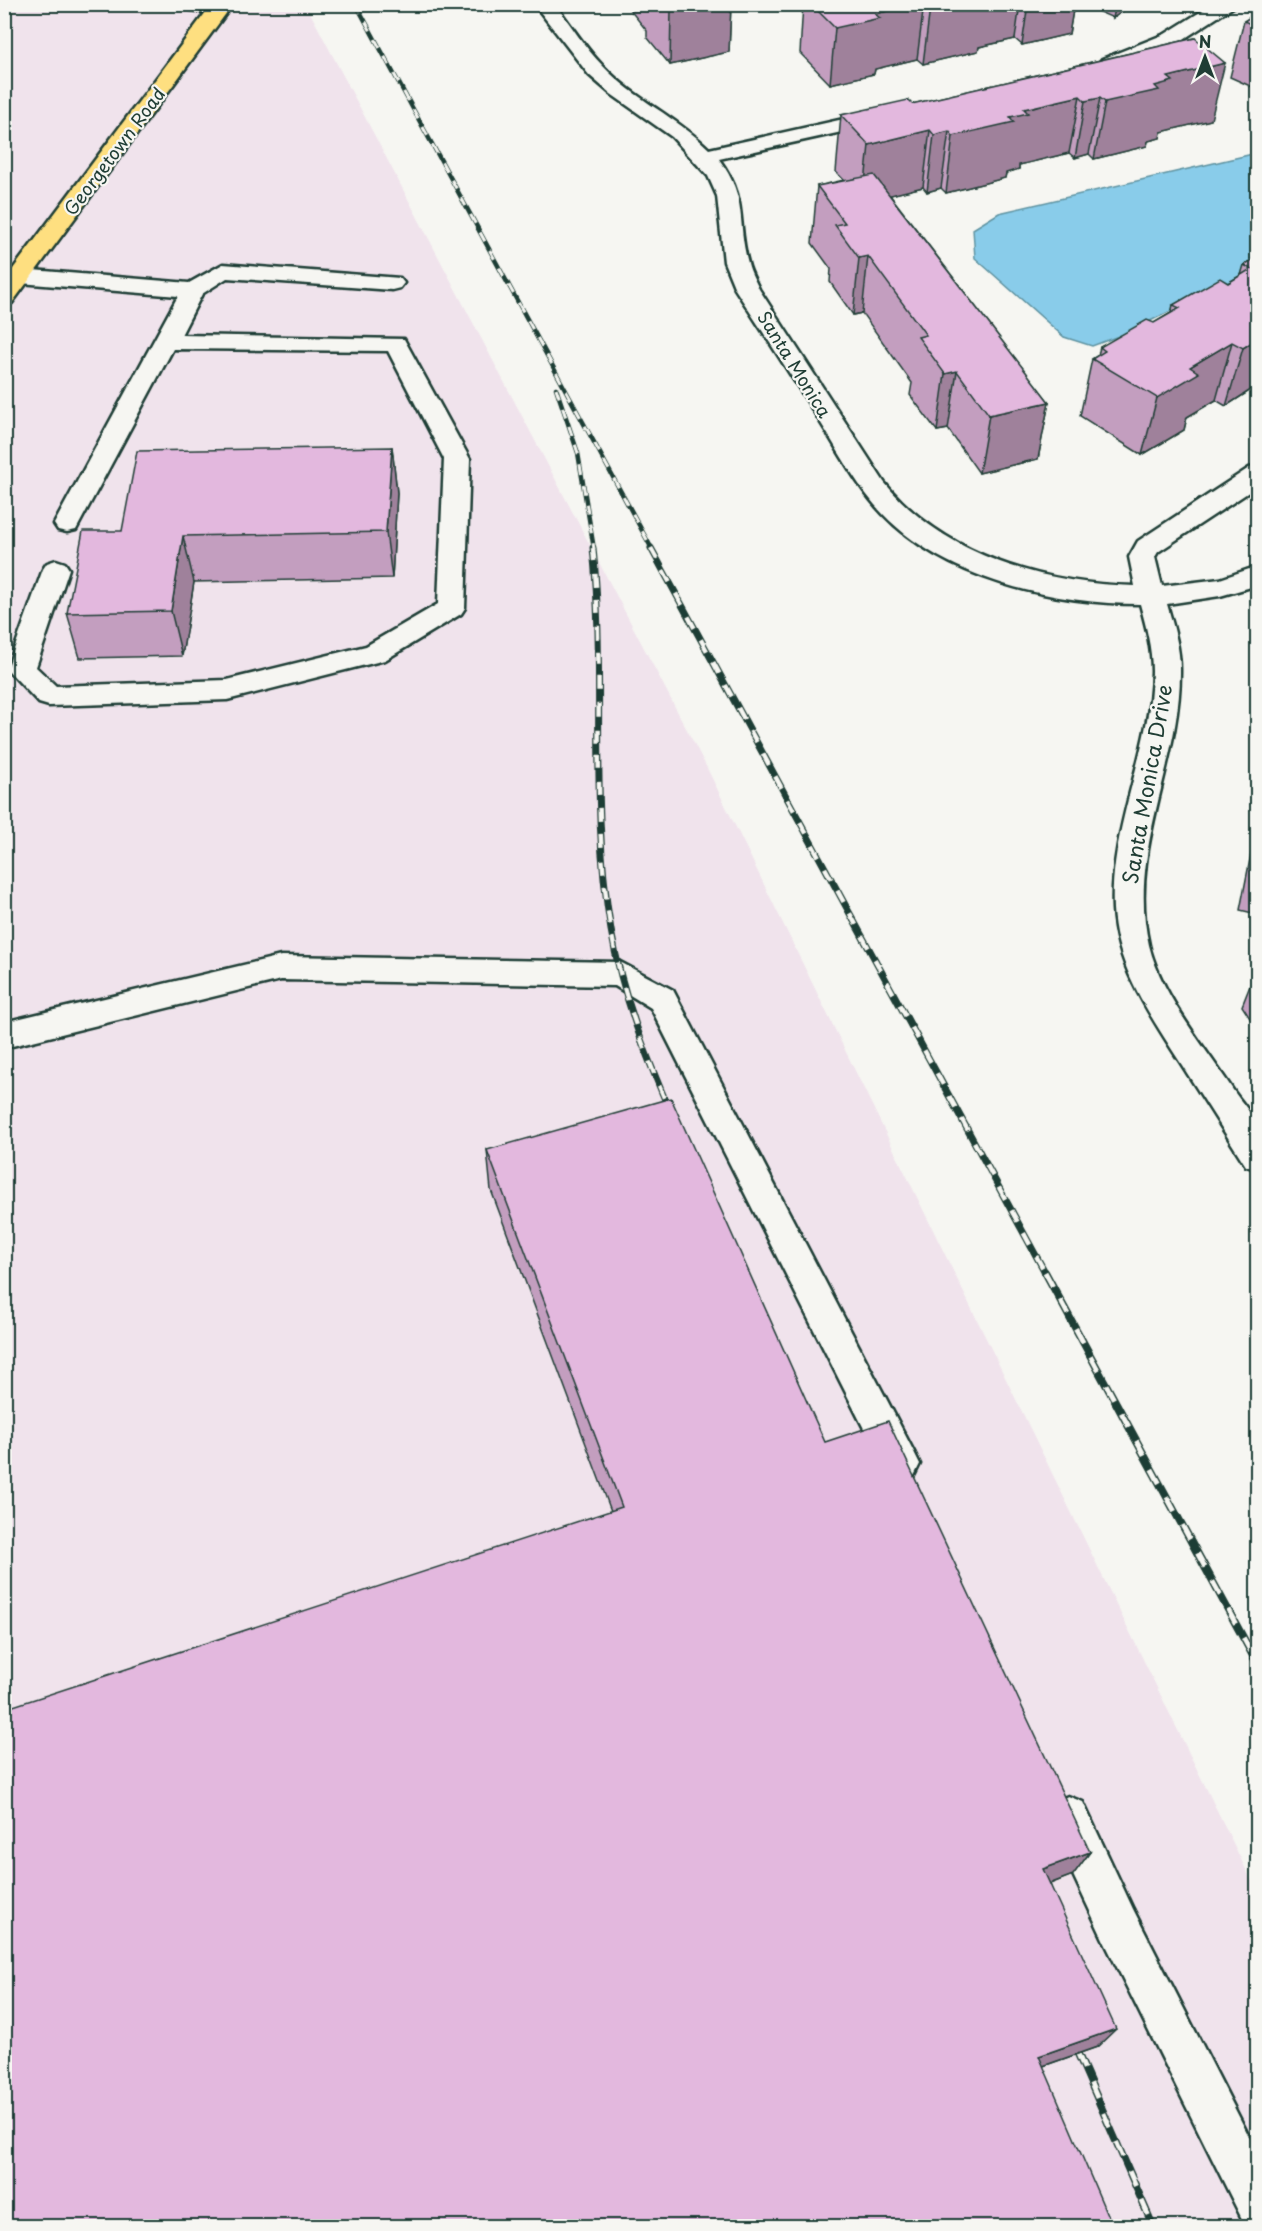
<svg xmlns="http://www.w3.org/2000/svg" width="1262" height="2231" viewBox="0 0 1262 2231" font-family="'Playpen Sans',sans-serif">
<style>
.built{fill:#f0e3ec}
.water{fill:#89ccea;stroke:#5f93a1;stroke-width:1.5}
.lines{fill:none;stroke-linecap:round;stroke-linejoin:round}
.minor-casing{stroke:#1f3d34;stroke-width:5}
.major-casing{stroke:#1f3d34;stroke-width:5}
.minor{fill:#f6f6f2;fill-rule:evenodd}
.major{fill:#fedf80;fill-rule:evenodd}
.rail-far2-casing{stroke:#1f3d34;stroke-width:4.5}
.rail-far1-casing{stroke:#1f3d34;stroke-width:7}
.rail-casing{stroke:#1f3d34;stroke-width:8}
.rail-far2{stroke:#f6f6f2;stroke-width:3;stroke-dasharray:10;stroke-linecap:butt}
.rail-far1{stroke:#f6f6f2;stroke-width:4.5;stroke-dasharray:13;stroke-linecap:butt}
.rail{stroke:#f6f6f2;stroke-width:5;stroke-dasharray:16;stroke-linecap:butt}
.wall{fill:#c39ebf;stroke:#1f3d34;stroke-width:1.5}
.shaded-wall{fill:#9f819b;stroke:#1f3d34;stroke-width:1.5}
.building{fill:#e3b8de;stroke:#1f3d34;stroke-width:1.5}
.labels{text-anchor:middle;dominant-baseline:central;stroke-width:4.5;stroke-linejoin:round;paint-order:stroke}
.far-street-label{font-size:18px;fill:#1f3d34;stroke:#f6f6f2}
.street-label{font-size:21px;fill:#1f3d34;stroke:#f6f6f2}
</style>
<rect width="100%" height="100%" fill="#f6f6f2"/>
<filter id="ink" filterUnits="userSpaceOnUse"><feTurbulence type="fractalNoise" baseFrequency=".0167" numOctaves="2"/><feDisplacementMap in="SourceGraphic" scale="12" xChannelSelector="R" yChannelSelector="G"/><feConvolveMatrix kernelMatrix="1 2 1 2 8 2 1 2 1" color-interpolation-filters="sRGB"/></filter>
<g filter="url(#ink)">
<path class="built" d="M 5,5 L 306,5 L 706,766 L 1257,1892 L 1257,2226 L 5,2226 Z"/>
<path class="water" d="M 1257,153 L 1257,268 L 1124,334 L 1092,346 L 1064,337 L 975,258 L 973,229 L 999,213 Z"/>
<g class="lines">
<defs>
<path id="minor" d="M 178,4 L 225,4 L 229,9 L 226,13 L 219,15 L 181,8 Z
M 534,4 L 555,4 C 571,25 585,48 603,66 C 634,99 677,117 709,149 L 884,110 L 892,111 L 895,116 L 892,121 L 719,159 C 749,200 736,220 748,263 C 750,272 755,280 759,289 L 884,482 C 944,556 1043,584 1135,586 L 1129,557 L 1138,541 L 1249,468 L 1258,466 L 1258,486 L 1158,552 L 1155,557 L 1162,586 L 1220,579 L 1258,566 L 1258,585 L 1220,596 L 1167,604 C 1173,625 1180,647 1180,670 C 1181,764 1127,850 1149,945 C 1161,995 1205,1047 1233,1090 C 1240,1101 1255,1116 1258,1129 C 1260,1141 1258,1157 1258,1170 L 1246,1166 C 1224,1131 1202,1097 1180,1062 C 1150,1015 1116,967 1113,909 C 1109,827 1151,752 1152,671 C 1152,648 1146,626 1140,604 C 1053,604 945,579 883,514 C 859,489 842,457 824,428 C 795,381 765,335 735,289 L 724,262 L 717,196 L 708,176 L 672,137 L 611,94 L 589,75 Z
M 1213,4 L 1238,4 L 1179,42 L 1116,67 L 1102,67 L 1099,63 L 1102,59 L 1165,34 Z
M 223,264 L 400,278 L 404,283 L 400,288 L 392,290 L 227,278 L 202,294 L 181,335 L 404,339 L 470,459 L 465,608 L 461,614 L 385,660 L 227,700 L 49,706 L 39,703 L 7,669 L 43,569 L 47,563 L 56,560 L 65,563 L 69,569 L 36,667 L 56,686 L 227,680 L 366,646 L 438,604 L 444,459 L 388,351 L 173,349 L 76,530 L 67,532 L 58,530 L 54,524 L 178,296 L 20,283 L 12,281 L 8,276 L 12,271 L 20,269 L 189,283 Z
M 281,956 L 620,962 L 673,990 L 914,1452 L 920,1464 L 914,1476 L 901,1481 L 888,1476 L 651,1008 L 615,986 L 281,980 L 4,1048 L 4,1022 Z
M 1068,1796 L 1083,1802 L 1133,1909 L 1258,2154 L 1258,2226 L 1242,2219 L 1103,1939 L 1053,1832 L 1047,1817 L 1053,1802 Z"/>
<path id="major" d="M 212,4 L 233,4 L 12,303 L 4,305 L 4,281 Z"/>
</defs>
<use href="#minor" class="minor-casing"/>
<use href="#major" class="major-casing"/>
<use href="#minor" class="minor"/>
<use href="#major" class="major"/>
<defs>
<path id="rail-far2" d="M 356,4 L 652,549
M 556,388 L 578,453 L 594,549"/>
<path id="rail-far1" d="M 593,548 C 606,674 589,804 611,930 C 622,995 646,1056 672,1116
M 651,548 L 1046,1274"/>
<path id="rail" d="M 1045,1272 L 1258,1665
M 1078,2054 L 1153,2226"/>
</defs>
<use href="#rail-far2" class="rail-far2-casing"/>
<use href="#rail-far1" class="rail-far1-casing"/>
<use href="#rail" class="rail-casing"/>
<use href="#rail-far2" class="rail-far2"/>
<use href="#rail-far1" class="rail-far1"/>
<use href="#rail" class="rail"/>
</g>
<path class="wall" d="M 614,4 L 731,4 L 729,52 L 670,65 L 647,37 L 647,31 L 626,5 L 617,7 Z
M 803,4 L 1074,4 L 1069,34 L 1022,45 L 1015,39 L 979,47 L 978,51 L 923,64 L 917,59 L 875,69 L 874,74 L 830,84 L 800,53 Z
M 1081,4 L 1133,4 L 1113,18 Z
M 1257,13 L 1257,89 L 1230,77 L 1244,21 Z
M 1195,38 L 1211,120 L 1161,132 L 1160,138 L 1148,141 L 1147,146 L 1094,159 L 1089,154 L 1075,158 L 1069,153 L 1019,165 L 1019,169 L 1006,173 L 1005,178 L 946,193 L 941,188 L 927,192 L 923,187 L 890,195 L 1049,402 L 1038,459 L 979,473 L 948,429 L 937,431 L 910,395 L 912,383 L 862,313 L 853,315 L 830,282 L 831,269 L 812,243 L 817,186 L 844,180 L 836,172 L 841,115 L 912,104 Z
M 1257,257 L 1257,386 L 1226,406 L 1216,400 L 1187,417 L 1184,430 L 1142,455 L 1080,416 L 1092,359 L 1098,355 L 1100,347 L 1154,323 L 1171,313 L 1173,305 L 1228,283 L 1241,275 L 1244,265 Z
M 392,447 L 397,493 L 392,578 L 194,582 L 182,656 L 80,658 L 67,613 L 122,531 Z
M 1257,837 L 1257,914 L 1240,910 L 1251,854 Z
M 1257,968 L 1257,1029 L 1242,1006 Z
M 487,1150 L 825,1442 L 1090,1852 L 1073,1875 L 1050,1884 L 1097,2047 L 1043,2066 L 611,1511 L 491,1190 Z"/>
<path class="shaded-wall" d="M 617,4 L 626,4 L 626,5 L 617,7 Z
M 692,4 L 731,4 L 729,52 L 670,65 L 671,9 Z
M 916,4 L 924,4 L 917,59 L 875,69 L 874,74 L 830,84 L 835,28 L 875,14 Z
M 946,4 L 1020,4 L 1015,39 L 979,47 L 978,51 L 923,64 L 930,8 Z
M 1028,4 L 1074,4 L 1069,34 L 1022,45 Z
M 1116,4 L 1133,4 L 1113,18 Z
M 1225,63 L 1211,120 L 1161,132 L 1160,138 L 1148,141 L 1147,146 L 1094,159 L 1105,102 L 1155,86 L 1168,77 Z
M 1080,96 L 1069,153 L 1019,165 L 1019,169 L 1006,173 L 1005,178 L 946,193 L 953,136 L 1010,117 L 1024,109 Z
M 1100,98 L 1089,154 L 1075,158 L 1085,101 Z
M 930,130 L 923,187 L 863,202 L 869,145 Z
M 949,131 L 941,188 L 927,192 L 934,135 Z
M 868,256 L 862,313 L 853,315 L 859,258 Z
M 1257,339 L 1257,386 L 1226,406 L 1243,348 Z
M 1232,342 L 1216,400 L 1187,417 L 1184,430 L 1142,455 L 1157,398 L 1190,367 Z
M 957,371 L 948,429 L 937,431 L 945,374 Z
M 1049,402 L 1038,459 L 979,473 L 989,415 Z
M 392,447 L 397,493 L 392,578 L 386,532 Z
M 183,536 L 194,582 L 182,656 L 171,611 Z
M 1090,1852 L 1073,1875 L 1028,1892 L 1043,1869 Z
M 1116,2029 L 1097,2047 L 1023,2073 L 1039,2056 Z"/>
<path class="building" d="M 668,4 L 692,4 L 671,9 Z
M 811,4 L 916,4 L 875,14 L 880,18 L 835,28 Z
M 926,4 L 946,4 L 930,8 Z
M 1257,13 L 1257,27 L 1244,21 Z
M 1195,38 L 1225,63 L 1168,77 L 1173,81 L 1155,86 L 1159,90 L 1105,102 L 1100,98 L 1085,101 L 1080,96 L 1024,109 L 1028,113 L 1010,117 L 1014,122 L 953,136 L 949,131 L 934,135 L 930,130 L 869,145 L 841,115 L 908,100 L 912,104 Z
M 874,175 L 1049,402 L 989,415 L 957,371 L 945,374 L 918,337 L 926,335 L 868,256 L 859,258 L 835,225 L 845,223 L 817,186 Z
M 1257,257 L 1257,339 L 1243,348 L 1232,342 L 1190,367 L 1199,373 L 1157,398 L 1092,359 L 1105,351 L 1100,347 L 1147,320 L 1154,323 L 1180,308 L 1173,305 L 1220,278 L 1228,283 L 1251,269 L 1244,265 Z
M 392,447 L 386,532 L 183,536 L 171,611 L 67,613 L 83,531 L 122,531 L 137,451 Z
M 671,1098 L 825,1442 L 888,1421 L 1090,1852 L 1043,1869 L 1116,2029 L 1039,2056 L 1112,2226 L 4,2226 L 4,1709 L 622,1507 L 487,1150 Z"/>
</g>
<g class="labels">
<g class="far-street-label">
<text transform="translate(114 151) rotate(-53)">Georgetown Road</text>
<text transform="translate(795 364) rotate(58)">Santa Monica</text>
</g>
<g class="street-label">
<text transform="translate(1146 784) rotate(-80)">Santa Monica Drive</text>
</g>
</g>
<rect width="1262" height="2231" fill="none" stroke="#f6f6f2" stroke-width="24"/>
<rect x="12" y="12" width="1238" height="2207" fill="none" stroke="#1f3d34" stroke-width="2" filter="url(#ink)"/>
<g transform="translate(1205 57)" stroke="#f6f6f2" stroke-width="4.5" paint-order="stroke">
<path d="M0-4.5L10 22L0 15L-10 22Z" fill="#1f3d34"/>
<text y="-9" font-size="16" font-weight="bold" text-anchor="middle" fill="#1f3d34">N</text>
</g>
</svg>
